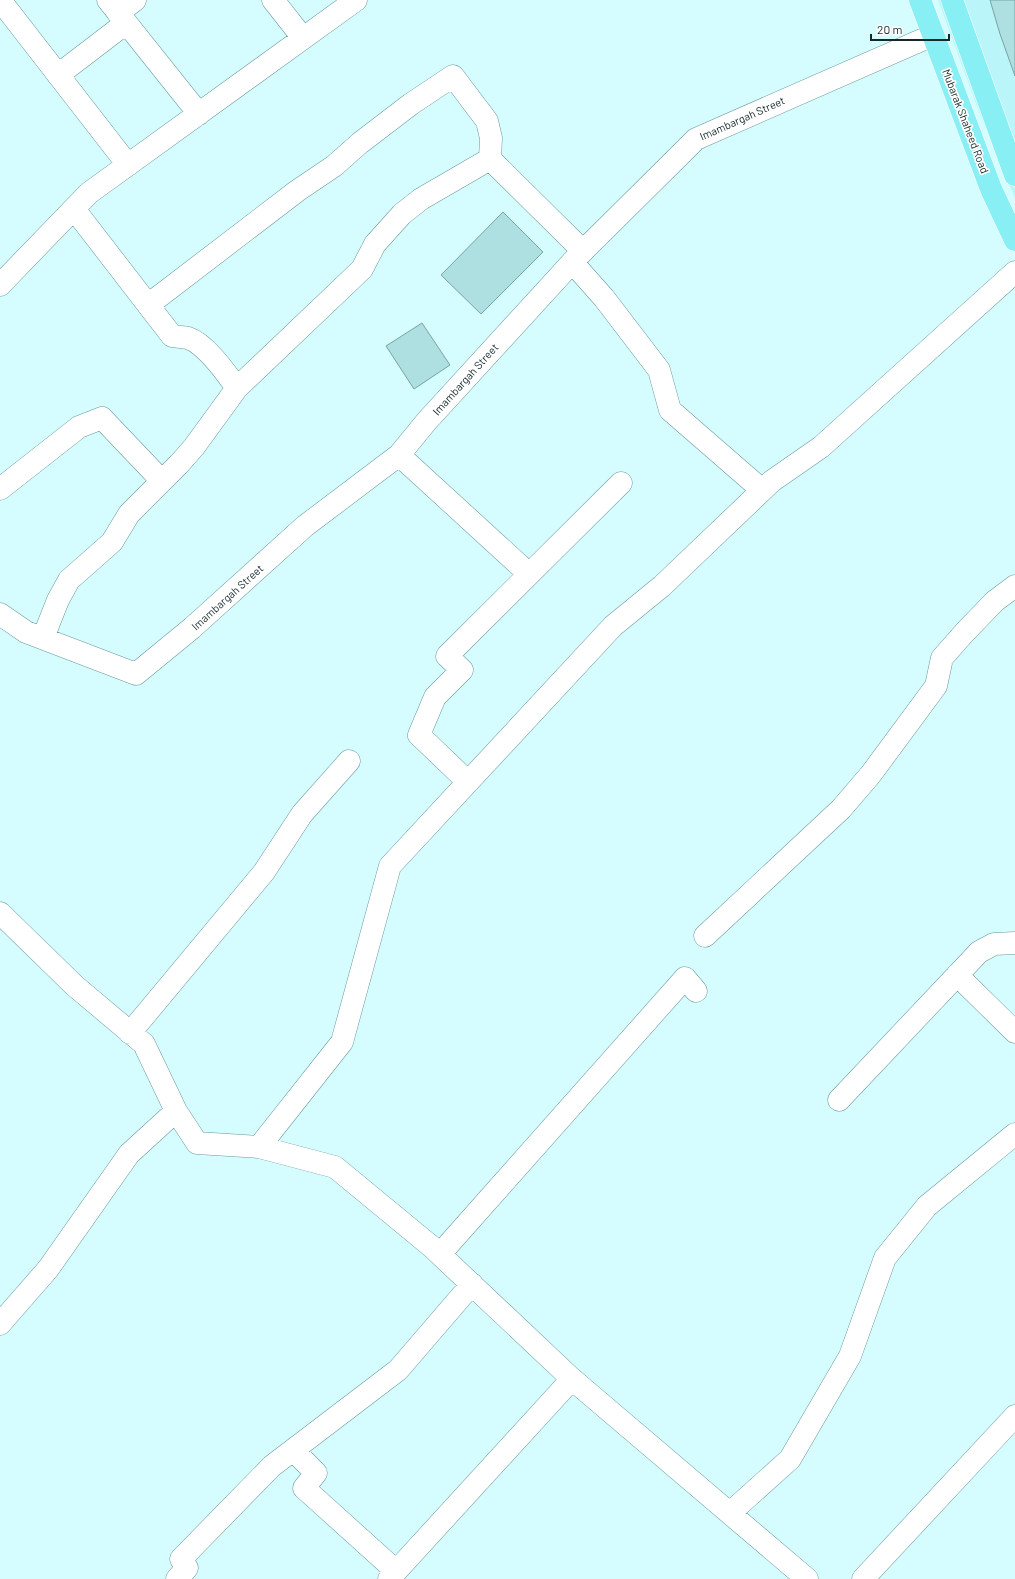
<svg xmlns="http://www.w3.org/2000/svg" width="1015" height="1579" viewBox="0 0 1015 1579" font-family="Barlow,sans-serif">
<style>
.built{fill:#baf6f9}
.building{fill:#aedfe1;stroke:#76a4a7}
.lines{fill:none;stroke-linecap:round;stroke-linejoin:round}
.minor-casing{stroke:#6b999b;stroke-width:23}
.major-casing{stroke:#fff;stroke-width:23}
.minor{stroke:#fff;stroke-width:22}
.major{stroke:#88f0f5;stroke-width:22}
.labels{text-anchor:middle;dominant-baseline:central;stroke-width:3.5;stroke-linejoin:round;paint-order:stroke}
.street-label{font-size:11px;fill:#16292a;stroke:#fff}
</style>
<rect width="100%" height="100%" fill="#d5fcfe"/>
<path class="built" d="M 938,0 L 1015,0 L 1015,198 L 980,114 Z"/>
<path class="building" d="M 990,0 L 1015,0 L 1015,76 L 1000,34 Z
M 503,212 L 543,252 L 481,314 L 441,275 Z
M 422,323 L 450,365 L 414,389 L 386,346 Z"/>
<g class="lines">
<defs>
<path id="minor" d="M 0,0 L 128,165
M 108,0 L 199,114
M 273,0 L 303,38
M 118,13 L 135,0
M 58,75 L 126,23
M 74,209 L 172,336 C 177,337 184,337 188,338 C 206,344 226,373 237,388
M 572,262 L 604,298 L 659,370 L 670,410 L 762,490
M 0,285 L 89,193 L 356,0
M 148,305 L 297,191 L 334,166 L 360,143 L 411,104 L 453,76 L 487,121 L 491,138 L 490,159 L 583,251
M 399,455 L 529,574
M 0,489 L 79,427 L 102,418 L 162,481
M 0,614 L 26,632 L 136,674 L 192,628 L 305,526 L 399,455 L 426,422 L 576,258 L 696,139 L 933,35
M 43,638 L 58,600 L 69,580 L 112,542 L 129,514 L 179,464 L 194,447 L 237,388 L 362,269 L 375,244 L 402,214 L 421,199 L 490,159
M 468,782 L 419,735 L 435,697 L 462,670 L 447,656 L 621,483
M 0,913 L 75,986 L 144,1044 L 176,1111 L 197,1143 L 259,1147 L 335,1167 L 432,1247 L 572,1379 L 807,1579
M 705,936 L 841,809 L 871,774 L 936,686 L 942,658 L 965,632 L 995,601 L 1015,586
M 957,975 L 1015,1032
M 130,1033 L 264,872 L 302,814 L 349,761
M 839,1100 L 979,952 L 994,944 L 1015,943
M 259,1147 L 342,1042 L 390,866 L 613,626 L 662,586 L 772,481 L 821,447 L 1015,272
M 440,1254 L 685,978 L 696,991
M 0,1324 L 48,1269 L 129,1154 L 176,1111
M 293,1450 L 316,1473 L 304,1488 L 396,1571
M 730,1513 L 790,1459 L 850,1356 L 885,1258 L 927,1206 L 1015,1134
M 177,1579 L 187,1568 L 181,1559 L 272,1466 L 398,1370 L 472,1284
M 389,1579 L 572,1379
M 863,1579 L 1015,1416"/>
<path id="major" d="M 920,0 L 991,189 L 1015,240
M 952,0 L 1015,175"/>
</defs>
<use href="#minor" class="minor-casing"/>
<use href="#major" class="major-casing"/>
<use href="#minor" class="minor"/>
<use href="#major" class="major"/>
</g>
<g class="labels">
<g class="street-label">
<text transform="translate(742 118) rotate(-24)">Imambargah Street</text>
<text transform="translate(966 121) rotate(69)">Mubarak Shaheed Road</text>
<text transform="translate(465 379) rotate(-48)">Imambargah Street</text>
<text transform="translate(227 597) rotate(-42)">Imambargah Street</text>
</g>
</g>
<path d="M871 34v6h78v-6" fill="none" stroke="#16292a" stroke-width="2"/>
<text x="877" y="34" font-size="12" fill="#16292a" stroke="#ffffff" stroke-width="3" paint-order="stroke">20 m</text>
</svg>
